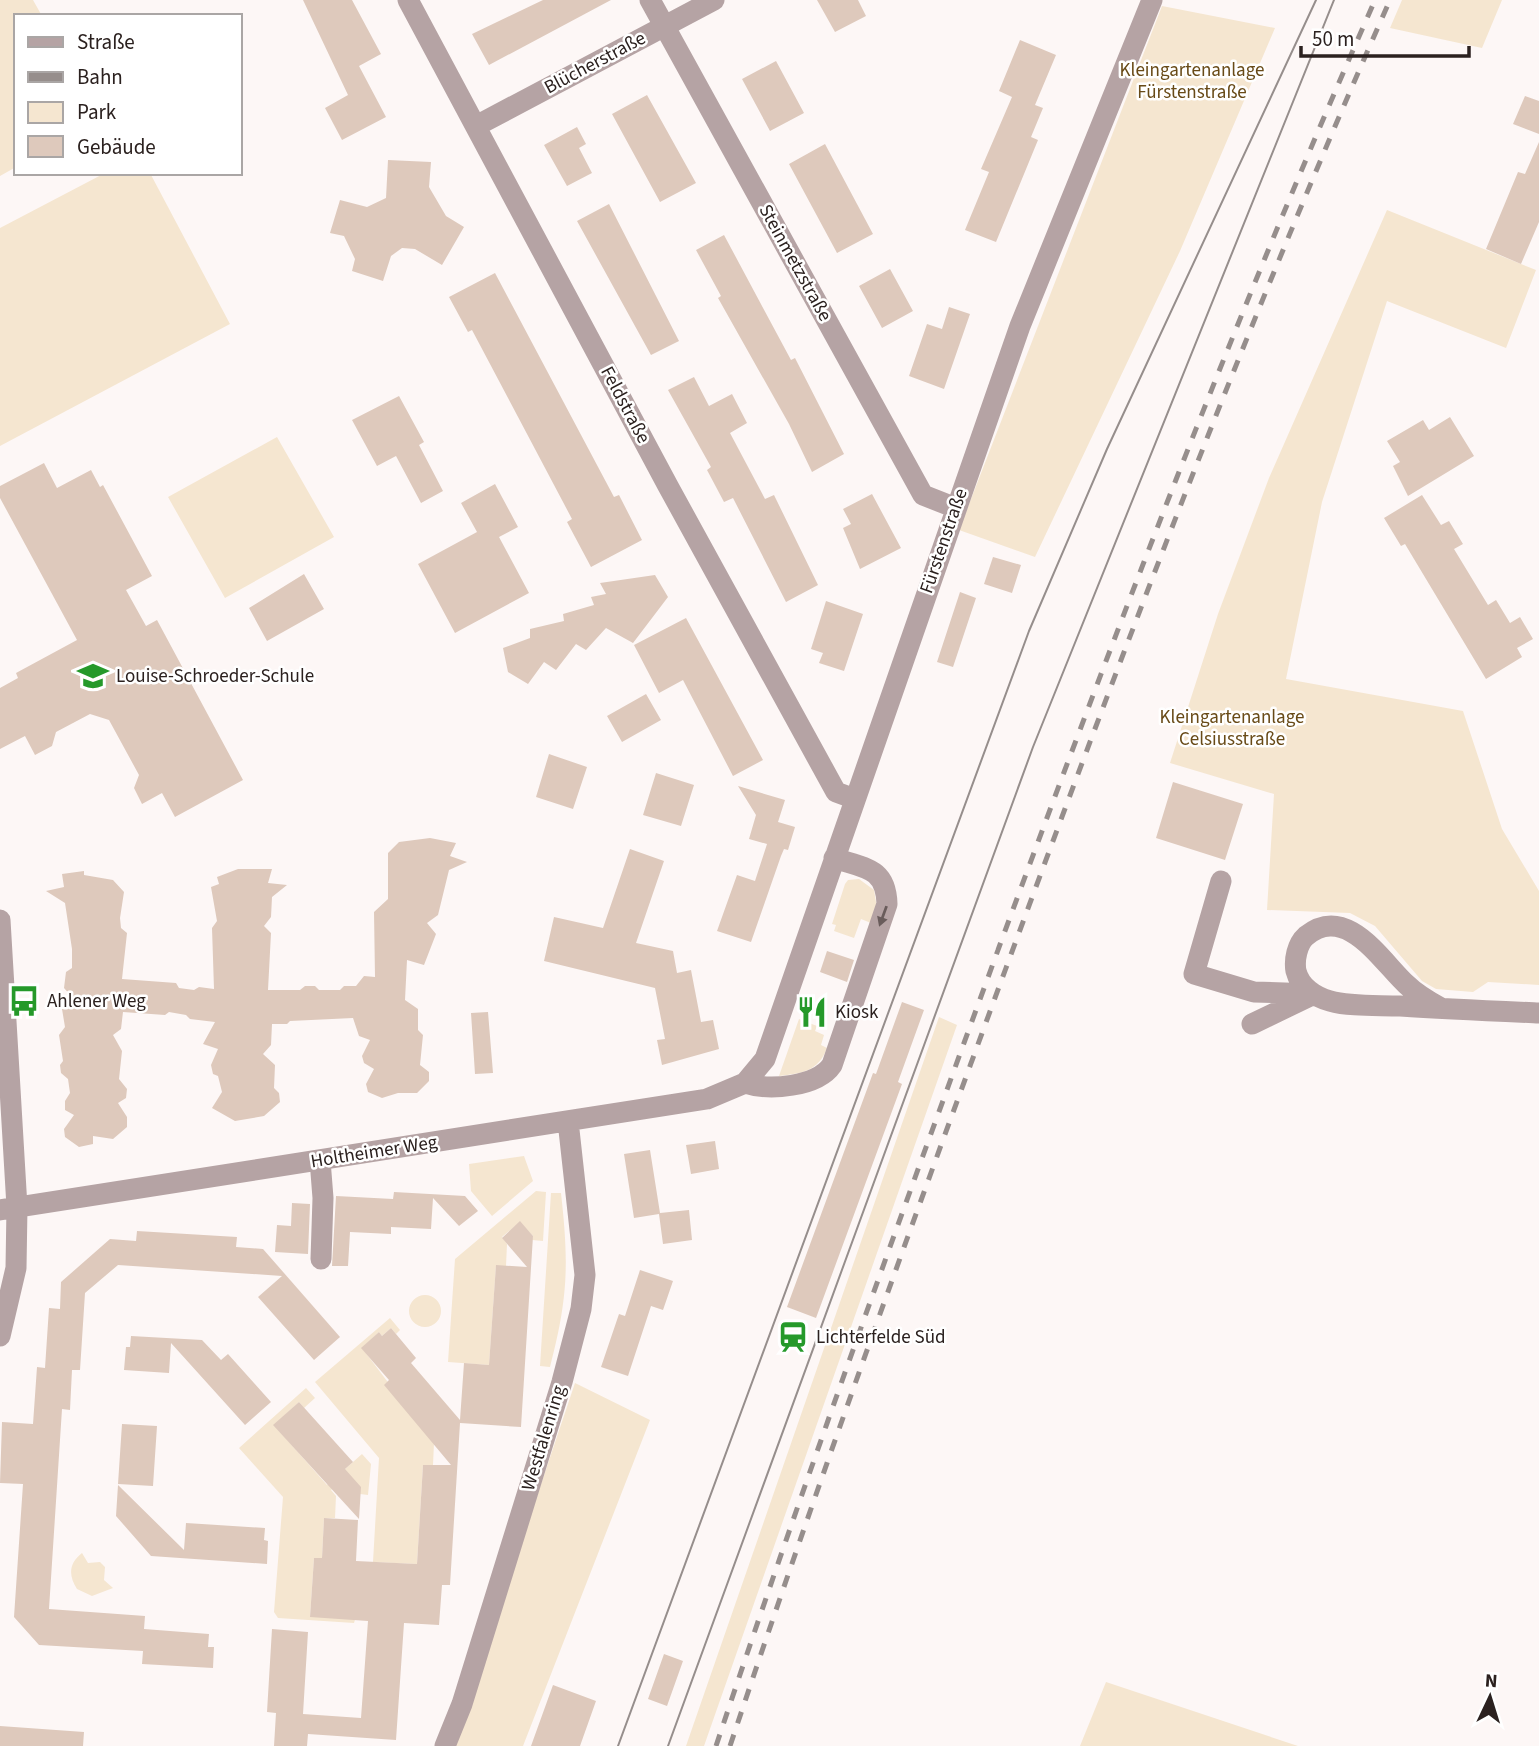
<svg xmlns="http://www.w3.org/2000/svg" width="1539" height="1746" viewBox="0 0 1539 1746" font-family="'Source Sans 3',sans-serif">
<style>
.green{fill:#f5e6d0}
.building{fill:#dec9bc}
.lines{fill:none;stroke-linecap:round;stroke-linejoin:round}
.minor{stroke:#b5a3a4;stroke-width:21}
.tram{stroke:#968e8c;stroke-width:2}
.rail{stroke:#968e8c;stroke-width:5;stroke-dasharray:12 12;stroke-linecap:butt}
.oneway{fill:#695c5b}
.labels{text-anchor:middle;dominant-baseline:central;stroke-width:5;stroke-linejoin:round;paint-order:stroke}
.street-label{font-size:19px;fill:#2b211f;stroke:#fff}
.park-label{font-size:19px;fill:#684a17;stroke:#fff}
.poi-label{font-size:19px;fill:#2b211f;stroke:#fff;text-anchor:start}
</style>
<rect width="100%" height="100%" fill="#fdf7f6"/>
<path class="green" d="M 0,0 L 33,0 L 42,16 L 16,16 L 16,167 L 0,176 Z
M 1402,0 L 1502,0 L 1482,48 L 1390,28 Z
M 1162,6 L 1275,28 L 1180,251 L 1035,557 L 959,530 Z
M 105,173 L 150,173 L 230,324 L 0,446 L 0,228 Z
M 1387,210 L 1536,270 L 1506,348 L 1387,301 L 1322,502 L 1286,679 L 1463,711 L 1502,829 L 1539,891 L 1539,985 L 1488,982 L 1473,992 L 1436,989 L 1422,981 L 1375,926 L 1350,913 L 1267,910 L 1274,794 L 1170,763 L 1218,614 L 1269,478 Z
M 277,437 L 334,537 L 225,598 L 168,497 Z
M 859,879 L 874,890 L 877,908 L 871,923 L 861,919 L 854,938 L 834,931 L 836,925 L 832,924 L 845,884 L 848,880 Z
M 939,1017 L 957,1025 L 704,1746 L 686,1746 Z
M 799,1019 L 817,1026 L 815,1031 L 824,1035 L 821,1045 L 827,1048 C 818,1072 802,1073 779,1076 Z
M 524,1156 L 533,1181 L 492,1216 L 471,1191 L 469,1164 Z
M 536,1191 L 546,1192 L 543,1241 L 532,1240 L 533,1236 L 520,1222 L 502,1237 L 507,1244 L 506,1266 L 496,1266 L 489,1365 L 448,1362 L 455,1259 Z
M 551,1193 L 561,1193 C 569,1264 568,1298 550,1367 L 540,1366 Z
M409 1311a16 16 0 1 1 32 0a16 16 0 1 1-32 0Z
M 390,1318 L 400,1330 L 396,1334 L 391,1328 L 382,1336 L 379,1332 L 362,1348 L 434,1443 L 433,1465 L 423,1465 L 417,1564 L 373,1562 L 379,1458 L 315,1382 Z
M 575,1383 L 650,1420 L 523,1746 L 453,1746 Z
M 306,1388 L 315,1398 L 304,1408 L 299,1402 L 274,1425 L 327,1485 L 362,1454 L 371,1464 L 368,1495 L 360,1494 L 349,1474 L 331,1490 L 336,1496 L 335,1518 L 324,1518 L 322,1558 L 314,1558 L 310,1617 L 357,1613 L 354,1623 L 278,1618 L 274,1612 L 283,1497 L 239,1448 Z
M 82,1553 L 88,1563 L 100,1562 L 105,1567 L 104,1580 L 113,1588 L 92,1596 L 77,1589 C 68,1575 69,1563 82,1553 Z
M 1106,1682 L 1298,1746 L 1080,1746 Z"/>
<path class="building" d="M 303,0 L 352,0 L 381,54 L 359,66 L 386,117 L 342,140 L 325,108 L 348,95 Z
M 543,0 L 611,0 L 489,65 L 472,34 Z
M 817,0 L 858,0 L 866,16 L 835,32 Z
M 1020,40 L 1056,55 L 1035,105 L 1043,108 L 1031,137 L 1038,140 L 996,242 L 965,230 L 989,172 L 981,169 L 1012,97 L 999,91 Z
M 776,61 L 804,113 L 770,131 L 742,79 Z
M 647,95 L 696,183 L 660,202 L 612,114 Z
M 1525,96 L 1539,101 L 1539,134 L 1513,124 Z
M 577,127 L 586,144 L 579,148 L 592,173 L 567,186 L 544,145 Z
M 1539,142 L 1539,222 L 1521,264 L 1486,249 L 1518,172 L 1525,174 Z
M 825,144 L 873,234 L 837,253 L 789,164 Z
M 388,160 L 431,162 L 429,187 L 446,216 L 464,227 L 442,265 L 415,249 L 402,248 L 391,256 L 383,281 L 352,271 L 355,259 L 344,236 L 330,233 L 340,200 L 367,207 L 386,198 Z
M 609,204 L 679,341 L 651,355 L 577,221 Z
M 724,235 L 791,360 L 795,358 L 844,454 L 812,472 L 789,424 L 718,298 L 721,296 L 696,250 Z
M 890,269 L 913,311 L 882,328 L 859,286 Z
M 495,273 L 614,497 L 619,495 L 642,540 L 591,567 L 567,522 L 572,519 L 472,330 L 468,332 L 449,297 Z
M 949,307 L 970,314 L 944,389 L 909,376 L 927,324 L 942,329 Z
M 694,377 L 709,406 L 732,394 L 747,423 L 730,433 L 765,499 L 774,495 L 818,585 L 786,602 L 733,498 L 724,502 L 707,470 L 711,467 L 668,390 Z
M 399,396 L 424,442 L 419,445 L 443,491 L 421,503 L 396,456 L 377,466 L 352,420 Z
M 1450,417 L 1474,456 L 1408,496 L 1393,466 L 1400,462 L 1387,441 L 1423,420 L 1429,430 Z
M 44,463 L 57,488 L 91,470 L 100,487 L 103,485 L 152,576 L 126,590 L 146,626 L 157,620 L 243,780 L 175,817 L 162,793 L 142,804 L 134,788 L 139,775 L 109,720 L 90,714 L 56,732 L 52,746 L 35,755 L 25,736 L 0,749 L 0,688 L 18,678 L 16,673 L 77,640 L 0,498 L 0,486 Z
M 495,484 L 518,527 L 499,537 L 529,593 L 455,633 L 418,564 L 477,532 L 461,503 Z
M 872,494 L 901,548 L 860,569 L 843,528 L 851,524 L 843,509 Z
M 1422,495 L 1441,525 L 1449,521 L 1463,544 L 1454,549 L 1488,605 L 1496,600 L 1510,623 L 1520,617 L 1533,639 L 1517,648 L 1522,657 L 1486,679 L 1405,544 L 1401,546 L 1384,518 Z
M 993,557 L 1021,565 L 1012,593 L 984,584 Z
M 304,574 L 324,609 L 267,641 L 249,608 Z
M 655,575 L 668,597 L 633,643 L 606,628 L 586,650 L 576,644 L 556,670 L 544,662 L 528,684 L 508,672 L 503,648 L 530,638 L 530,629 L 564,621 L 563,614 L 594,605 L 591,597 L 606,594 L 600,583 Z
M 960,592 L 976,598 L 953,667 L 937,662 Z
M 826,601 L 863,614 L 844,671 L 819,663 L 823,653 L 811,649 Z
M 686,618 L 763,760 L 733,776 L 683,680 L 659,693 L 634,645 Z
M 646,694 L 661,720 L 622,742 L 607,716 Z
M 549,754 L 587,767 L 573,809 L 536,797 Z
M 656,773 L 694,785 L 681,826 L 643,815 Z
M 1173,782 L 1243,804 L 1225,860 L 1156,838 Z
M 738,786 L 785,800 L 778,822 L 795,827 L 788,850 L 784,849 L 781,856 L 751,942 L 717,931 L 737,875 L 755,881 L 767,844 L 749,839 L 756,815 Z
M 430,838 L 456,843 L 450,856 L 467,862 L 449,870 L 438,915 L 427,923 L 436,934 L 424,965 L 407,960 L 405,1000 L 418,1009 L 418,1030 L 423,1035 L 420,1065 L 429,1072 L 429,1081 L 417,1093 L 398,1093 L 382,1098 L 368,1092 L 366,1084 L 374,1069 L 364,1063 L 362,1056 L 370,1040 L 359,1036 L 353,1018 L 290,1021 L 287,1024 L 272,1024 L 271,1045 L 263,1054 L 275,1065 L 274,1088 L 279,1093 L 280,1102 L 264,1116 L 235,1121 L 212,1108 L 222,1092 L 218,1076 L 213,1074 L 211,1065 L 218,1049 L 203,1044 L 215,1022 L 190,1019 L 186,1015 L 169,1012 L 165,1015 L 123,1012 L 121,1029 L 113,1035 L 122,1051 L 119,1079 L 127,1089 L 126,1098 L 118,1103 L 127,1117 L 127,1127 L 113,1139 L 93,1136 L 93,1144 L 79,1147 L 65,1137 L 64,1129 L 74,1115 L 65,1110 L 65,1101 L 70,1093 L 68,1079 L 61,1073 L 60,1065 L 63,1061 L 59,1035 L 65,1027 L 62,1009 L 72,997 L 64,988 L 66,972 L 72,968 L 72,949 L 65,903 L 46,891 L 64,887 L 62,874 L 84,871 L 84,875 L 113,880 L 124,892 L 120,918 L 121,928 L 127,933 L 122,979 L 176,983 L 179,988 L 194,990 L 199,987 L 214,989 L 212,928 L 217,921 L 211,887 L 219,884 L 217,877 L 238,869 L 272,869 L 268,883 L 287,885 L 272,897 L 271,917 L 264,926 L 271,933 L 268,990 L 300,990 L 305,986 L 315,986 L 319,990 L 340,990 L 344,986 L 356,986 L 364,976 L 375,977 L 374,912 L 388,899 L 388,853 L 399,842 Z
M 630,849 L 664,861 L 636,943 L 673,951 L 677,973 L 691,970 L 701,1022 L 713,1020 L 719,1049 L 662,1065 L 657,1040 L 665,1039 L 655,988 L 544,961 L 554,917 L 603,928 Z
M 827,951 L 854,960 L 847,982 L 820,972 Z
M 902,1002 L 924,1010 L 898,1082 L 902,1084 L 816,1318 L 787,1307 L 873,1073 L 876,1074 Z
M 488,1012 L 493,1073 L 475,1074 L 471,1013 Z
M 715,1141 L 719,1169 L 691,1174 L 686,1145 Z
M 650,1150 L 660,1213 L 689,1210 L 692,1240 L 663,1244 L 659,1214 L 634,1218 L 624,1154 Z
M 394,1192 L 465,1196 L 478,1211 L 459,1226 L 433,1198 L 431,1229 L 391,1227 L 391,1234 L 350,1232 L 348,1266 L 332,1266 L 336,1196 L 393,1199 Z
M 292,1203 L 310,1204 L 308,1254 L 275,1252 L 277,1225 L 291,1226 Z
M 520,1221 L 533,1236 L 521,1427 L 460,1423 L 450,1585 L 442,1585 L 439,1625 L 404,1623 L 396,1740 L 308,1734 L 307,1746 L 274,1746 L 276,1713 L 267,1712 L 272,1629 L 308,1632 L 303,1714 L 361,1718 L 368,1621 L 310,1617 L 314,1558 L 322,1558 L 324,1518 L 358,1520 L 356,1561 L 417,1564 L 423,1465 L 451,1465 L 384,1385 L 389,1380 L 361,1348 L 379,1332 L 382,1336 L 391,1328 L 416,1358 L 411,1363 L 460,1420 L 464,1363 L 489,1365 L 496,1265 L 527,1267 L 502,1238 Z
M 137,1231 L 237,1237 L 236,1247 L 263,1249 L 340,1337 L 314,1360 L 258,1297 L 282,1276 L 118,1265 L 85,1293 L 80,1370 L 72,1370 L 70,1410 L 62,1409 L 49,1609 L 145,1616 L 144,1629 L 209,1634 L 208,1647 L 214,1647 L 213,1668 L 142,1664 L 143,1651 L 39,1645 L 14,1617 L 23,1484 L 0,1483 L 2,1422 L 33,1424 L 37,1367 L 45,1368 L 49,1308 L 60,1309 L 61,1282 L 110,1239 L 136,1241 Z
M 640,1270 L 673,1281 L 663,1310 L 651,1306 L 628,1376 L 601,1367 L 619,1314 L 625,1316 Z
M 131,1336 L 202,1340 L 221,1360 L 228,1354 L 271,1402 L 245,1425 L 171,1343 L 169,1373 L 124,1370 L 126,1347 L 130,1347 Z
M 299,1402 L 353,1462 L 345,1469 L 361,1487 L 359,1519 L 273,1425 Z
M 122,1424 L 157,1426 L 153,1486 L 118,1484 Z
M 118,1485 L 184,1550 L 186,1523 L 265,1528 L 264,1540 L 268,1541 L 267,1564 L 151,1556 L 116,1516 Z
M 664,1654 L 683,1661 L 667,1706 L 648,1699 Z
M 553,1685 L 596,1701 L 580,1746 L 531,1746 Z
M 0,1726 L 84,1732 L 83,1746 L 0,1746 Z"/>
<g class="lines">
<path class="minor" d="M 408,0 L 668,486 L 836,792 L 855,799
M 650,0 L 923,495 L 956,508
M 476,126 L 714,0
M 1221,881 L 1194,974 L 1254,992 L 1314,994
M 0,920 L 17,1207 L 16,1268 L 0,1336
M 1441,1008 C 1428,1001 1416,994 1406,984 C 1381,961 1347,903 1306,936 C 1297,944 1294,960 1296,971 C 1300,987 1315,997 1330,1001 C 1351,1007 1378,1005 1400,1006 C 1446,1009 1493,1011 1539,1013
M 1252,1024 L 1312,995
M 745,1083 C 769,1091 817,1087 832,1065 L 887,904 C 886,867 864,868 834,858
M 320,1160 L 323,1198 L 321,1259
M 0,1210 L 707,1099 L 745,1083 L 765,1059 L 1020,326 L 1152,0
M 445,1746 L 462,1704 L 562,1382 L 581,1309 L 585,1275 L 568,1121"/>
<path class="tram" d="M 618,1746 L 1029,631 L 1107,449 L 1316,0
M 668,1746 L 1033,747 L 1334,0"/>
<path class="rail" d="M 716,1746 C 805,1479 901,1215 998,950 C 1116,630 1237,312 1375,0
M 730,1746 C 817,1485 911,1226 1006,968 C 1126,642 1249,318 1390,0"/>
</g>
<defs><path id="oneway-solid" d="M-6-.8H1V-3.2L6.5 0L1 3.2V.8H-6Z" transform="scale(1.75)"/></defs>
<use class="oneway" href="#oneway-solid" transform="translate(883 916) rotate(110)"/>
<defs>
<symbol id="university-bare" viewBox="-9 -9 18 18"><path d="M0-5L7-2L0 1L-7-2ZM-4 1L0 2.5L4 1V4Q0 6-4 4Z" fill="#25992a" stroke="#fff" stroke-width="2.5" paint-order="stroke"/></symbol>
<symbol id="bus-bare" viewBox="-9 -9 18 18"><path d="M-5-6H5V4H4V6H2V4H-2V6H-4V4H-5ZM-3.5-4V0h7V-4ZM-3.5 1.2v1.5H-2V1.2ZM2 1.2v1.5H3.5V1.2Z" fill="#25992a" stroke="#fff" stroke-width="2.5" paint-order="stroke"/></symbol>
<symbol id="restaurant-bare" viewBox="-9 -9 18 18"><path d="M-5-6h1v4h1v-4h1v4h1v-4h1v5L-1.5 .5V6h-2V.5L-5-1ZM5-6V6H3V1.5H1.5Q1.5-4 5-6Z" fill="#25992a" stroke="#fff" stroke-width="2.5" paint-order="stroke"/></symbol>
<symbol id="station-bare" viewBox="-9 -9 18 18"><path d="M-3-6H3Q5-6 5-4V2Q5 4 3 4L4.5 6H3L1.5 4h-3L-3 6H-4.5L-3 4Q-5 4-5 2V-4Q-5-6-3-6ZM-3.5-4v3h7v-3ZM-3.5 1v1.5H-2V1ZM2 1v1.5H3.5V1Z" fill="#25992a" stroke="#fff" stroke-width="2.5" paint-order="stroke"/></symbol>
</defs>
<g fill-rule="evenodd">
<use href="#university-bare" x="71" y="654" width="44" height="44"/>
<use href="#bus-bare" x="2" y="979" width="44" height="44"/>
<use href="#restaurant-bare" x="790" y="990" width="44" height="44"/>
<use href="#station-bare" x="771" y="1315" width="44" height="44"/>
</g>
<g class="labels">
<g class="street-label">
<text transform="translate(595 63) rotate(-28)">Blücherstraße</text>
<text transform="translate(795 263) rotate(61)">Steinmetzstraße</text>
<text transform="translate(625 405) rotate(62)">Feldstraße</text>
<text transform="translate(944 541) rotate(-71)">Fürstenstraße</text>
<text transform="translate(374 1152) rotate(-9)">Holtheimer Weg</text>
<text transform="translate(544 1438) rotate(-73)">Westfalenring</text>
</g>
<g class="park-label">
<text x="1192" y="70">Kleingartenanlage<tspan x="1192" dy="22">Fürstenstraße</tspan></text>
<text x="1232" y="717">Kleingartenanlage<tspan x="1232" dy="22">Celsiusstraße</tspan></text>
</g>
<g class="poi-label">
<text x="116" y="676">Louise-Schroeder-Schule</text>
<text x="47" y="1001">Ahlener Weg</text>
<text x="835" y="1012">Kiosk</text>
<text x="816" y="1337">Lichterfelde Süd</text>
</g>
</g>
<rect x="14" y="14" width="228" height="161" fill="#ffffff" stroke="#aaa6a5" stroke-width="2"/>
<rect x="28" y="37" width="35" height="10" fill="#b5a3a4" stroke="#aaa6a5" stroke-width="2"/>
<text x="77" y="49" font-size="21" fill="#2b211f">Straße</text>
<rect x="28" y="72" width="35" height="10" fill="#968e8c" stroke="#aaa6a5" stroke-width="2"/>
<text x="77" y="84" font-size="21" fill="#2b211f">Bahn</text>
<rect x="28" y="102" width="35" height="21" fill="#f5e6d0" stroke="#aaa6a5" stroke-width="2"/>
<text x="77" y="119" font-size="21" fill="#2b211f">Park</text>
<rect x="28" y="136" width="35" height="21" fill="#dec9bc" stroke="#aaa6a5" stroke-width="2"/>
<text x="77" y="154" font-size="21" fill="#2b211f">Gebäude</text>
<g transform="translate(1490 1697) rotate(4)" stroke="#ffffff" stroke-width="5" paint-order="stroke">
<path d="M0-5L12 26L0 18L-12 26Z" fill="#2b211f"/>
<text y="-10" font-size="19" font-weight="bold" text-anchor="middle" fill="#2b211f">N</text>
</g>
<path d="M1301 46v10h168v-10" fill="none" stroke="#2b211f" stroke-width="3.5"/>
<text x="1312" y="46" font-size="21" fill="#2b211f" stroke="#ffffff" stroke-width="5" paint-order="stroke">50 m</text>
</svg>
